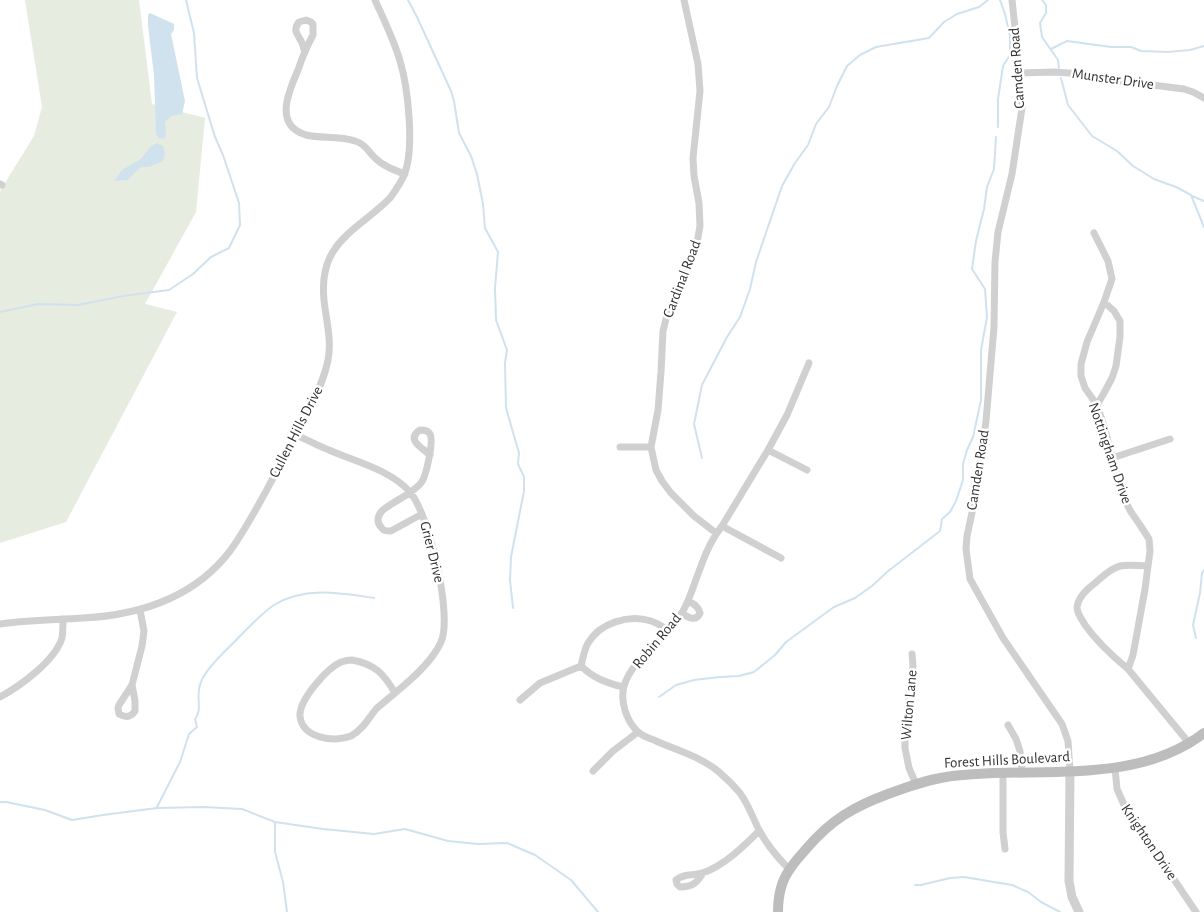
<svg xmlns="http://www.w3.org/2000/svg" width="1204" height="912" viewBox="0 0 1204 912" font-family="'Alegreya Sans',sans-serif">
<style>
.green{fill:#e6ecdf}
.water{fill:#cfe2ee}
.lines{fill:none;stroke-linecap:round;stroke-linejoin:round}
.stream{stroke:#cfe2ee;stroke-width:2}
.minor{stroke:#d0d0d0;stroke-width:7}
.tertiary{stroke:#d0d0d0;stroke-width:9}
.secondary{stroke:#bdbdbd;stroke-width:10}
.labels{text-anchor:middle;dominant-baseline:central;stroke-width:5;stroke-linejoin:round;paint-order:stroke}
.street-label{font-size:15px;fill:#333;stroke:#fff}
</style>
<rect width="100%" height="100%" fill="#fff"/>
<path class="green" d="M 25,0 L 139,0 L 152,104 L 205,118 L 196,212 L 145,304 L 177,312 L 66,522 L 0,543 L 0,191 L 34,136 L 42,107 Z"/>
<path class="water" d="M 150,13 L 174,24 L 174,30 L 171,34 L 185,101 L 182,114 L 171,116 L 165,122 L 166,135 L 164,139 L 159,138 L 156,134 L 154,75 L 148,26 L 148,15 Z
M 157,143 L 163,146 L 165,152 L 164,159 L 161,162 L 149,167 L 141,167 L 134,173 L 128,180 L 114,181 L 122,170 L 141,159 L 151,146 Z"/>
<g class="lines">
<path class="stream" d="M 408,0 L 417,17 L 451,91 L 454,101 L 459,133 L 471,156 L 477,174 L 483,204 L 485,228 L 498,252 L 495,288 L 496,320 L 507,350 L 505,363 L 506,408 L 519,453 L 518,464 L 524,477 L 524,491 L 511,557 L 510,580 L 513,608
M 1042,0 L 1046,5 L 1046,13 L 1040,23 L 1042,37 L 1058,60 L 1059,68
M 1051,49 L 1067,41 L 1111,47 L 1131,47 L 1141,51 L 1168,52 L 1190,50 L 1204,46
M 1061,78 L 1068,105 L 1092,136 L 1117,151 L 1133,166 L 1154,179 L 1176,187 L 1191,195 L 1204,227
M 998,127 L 998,99 L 1003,66 L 1010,55 L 1010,36 L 1005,14 L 1000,0
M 1192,196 L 1204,201
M 0,312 L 38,304 L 78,305 L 123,296 L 169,290 L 193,274 L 211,257 L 229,248 L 240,225 L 239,203 L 223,155 L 215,137 L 197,78 L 194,33 L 186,0
M 702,458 L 694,424 L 702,385 L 727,337 L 740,317 L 750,289 L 756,262 L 782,186 L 795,163 L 808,145 L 816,124 L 829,107 L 837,86 L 847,66 L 860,55 L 876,47 L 929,38 L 944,22 L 957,14 L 979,7 L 988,0
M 1196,638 L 1193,625 L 1200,593 L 1202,573 L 1204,570
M 659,697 L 676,685 L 694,680 L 720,677 L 739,676 L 754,672 L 775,655 L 786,642 L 834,607 L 855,598 L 872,586 L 887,572 L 940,531 L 942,519 L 950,512 L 956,501 L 963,480 L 963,464 L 967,450 L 973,437 L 981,400 L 981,350 L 987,317 L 985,289 L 972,269 L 976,241 L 984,209 L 987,187 L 994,169 L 996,137
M 0,802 L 6,802 L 45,810 L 72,820 L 103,815 L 157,808 L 204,807 L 242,809 L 275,822 L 323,829 L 374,834 L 405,829 L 448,841 L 478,844 L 507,843 L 535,855 L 571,880 L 598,912
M 157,807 L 180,762 L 189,734 L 197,727 L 195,719 C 202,710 197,701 199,690 C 199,686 202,679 204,676 C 212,662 229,648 240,636 C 250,626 262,613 274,605 C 305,586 341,593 374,598
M 275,822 L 275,852 L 283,882 L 287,912
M 915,885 L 921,885 L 950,878 L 964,877 L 1012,885 L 1028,892 L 1041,902 L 1060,912"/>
<path class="minor" d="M 684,0 L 698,64 L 700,91 L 693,158 L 694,176 L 699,203 L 700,226 L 696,249 L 687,273 L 666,319 L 663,331 L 661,372 L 658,410 L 651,447 L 656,470 L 662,481 L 671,493 L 694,516 L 716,533
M 1012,0 L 1020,73 L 1022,108 L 1012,174 L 998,232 L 995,262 L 994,327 L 986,421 L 976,494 L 967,536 L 966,549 L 970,579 L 1003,638 L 1062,724 L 1068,741 L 1070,771
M 305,52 C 304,49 303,46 302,43 C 298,34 292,31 299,22 L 306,20 L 311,22 L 313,24 L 313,35 C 307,46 302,58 298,70 C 289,91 273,125 306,135 C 321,139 339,135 355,141 C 365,144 368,151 375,158 C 383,166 394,170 405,174
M 1020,73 L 1054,72 L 1083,74 L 1113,80 L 1184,89 L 1193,92 L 1204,98
M 0,184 L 2,185
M 1094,233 L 1108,261 L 1112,279 L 1104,302 L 1087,342 L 1081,364 L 1081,376 L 1085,388 L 1097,405 L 1104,426 L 1122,495 L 1131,512 L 1140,525 L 1149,539 L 1150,551 L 1145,589 L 1133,655 L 1128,669 L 1189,743
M 1097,405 L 1104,393 L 1112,378 L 1116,366 L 1120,337 L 1120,321 L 1114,311 L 1104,302
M 298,436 C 308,440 318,446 329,450 C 356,462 389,469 410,492 C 429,514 453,616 441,642 C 432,662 411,680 395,693
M 620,447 L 651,447
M 768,450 L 807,470
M 1112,458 L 1170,439
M 422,514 L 391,531 C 386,531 383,531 381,527 C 376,522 378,514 383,510 C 395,500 411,495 421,483 C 426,477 434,441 430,434 C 428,430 424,430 420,430 C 405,440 423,448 430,455
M 722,526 L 781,558
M 682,613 C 688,618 696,622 700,613 C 698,606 694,604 688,601
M 0,624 C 28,620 55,620 83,618 C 140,615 194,598 230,551 C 246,529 259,504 272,480 C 286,455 299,432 311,406 C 318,391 325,376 328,360 C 332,340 326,320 324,300 C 318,242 356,232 390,198 C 395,191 401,183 404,175 C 415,150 408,87 400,61 C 394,40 384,20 375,0
M 912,654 L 913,666 L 905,734 L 905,748 L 909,768 L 916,784
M 352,660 C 375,664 384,674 395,693 C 389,698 383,703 377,708 C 369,717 363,730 351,736 C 334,743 302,738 300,716 C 299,700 327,668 341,662 C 344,661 349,660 352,660 Z
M 1128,669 C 1111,655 1098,643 1085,625 C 1082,619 1077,614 1077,607 C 1078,597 1087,589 1095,583 C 1102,577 1111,568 1120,566 C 1129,564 1139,566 1148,566
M 132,685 L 135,701 L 135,711 C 131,717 126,718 119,714 L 118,708 L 119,705 L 132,685 L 142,646 L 144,631 L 140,610
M 623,687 C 607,683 593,678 581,666 C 583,658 584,650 588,643 C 600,623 628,614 651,621 C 657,623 663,627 668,630
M 0,697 C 20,686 55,661 62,638 C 63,632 63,625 63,619
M 520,700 L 540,683 L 581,666
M 1008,725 L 1016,739 L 1020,751 L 1022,772
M 1115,768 L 1117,789 L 1125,807 L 1196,912
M 593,771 L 613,751 L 638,732
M 1003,773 L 1003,832 L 1005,849
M 789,869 C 777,857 767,845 759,830 C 753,818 748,804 740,793 C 734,786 726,778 719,772 C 700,756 675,750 654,740 C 648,738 641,735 637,731 C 626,720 620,701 624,686 C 632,658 668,637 683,611 C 691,597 695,581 701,566 C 706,552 713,537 722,526 L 768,450 L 787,415 L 809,363
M 703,873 C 697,883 692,887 680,887 L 677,884 L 676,880 C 684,873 693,876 702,873 C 723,867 745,845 759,831"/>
<path class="tertiary" d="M 1070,771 L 1069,881 L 1072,897 L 1079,912"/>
<path class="secondary" d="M 778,912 C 778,898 781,881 790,869 C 795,861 801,855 807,848 C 831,820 853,807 888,794 C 907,787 926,780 946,777 C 956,775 966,775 976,774 C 1051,769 1141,782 1204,733"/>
</g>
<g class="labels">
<g class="street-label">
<text transform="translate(1017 68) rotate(-94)">Camden Road</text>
<text transform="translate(1113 79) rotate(8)">Munster Drive</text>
<text transform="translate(682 279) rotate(-69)">Cardinal Road</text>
<text transform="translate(296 432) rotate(-63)">Cullen Hills Drive</text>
<text transform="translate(1110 453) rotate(71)">Nottingham Drive</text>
<text transform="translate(978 470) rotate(-81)">Camden Road</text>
<text transform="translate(432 552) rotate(76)">Grier Drive</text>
<text transform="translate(657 641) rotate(-50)">Robin Road</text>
<text transform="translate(909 705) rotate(-85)">Wilton Lane</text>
<text transform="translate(1007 760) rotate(-3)">Forest Hills Boulevard</text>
<text transform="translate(1149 842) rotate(56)">Knighton Drive</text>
</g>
</g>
</svg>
